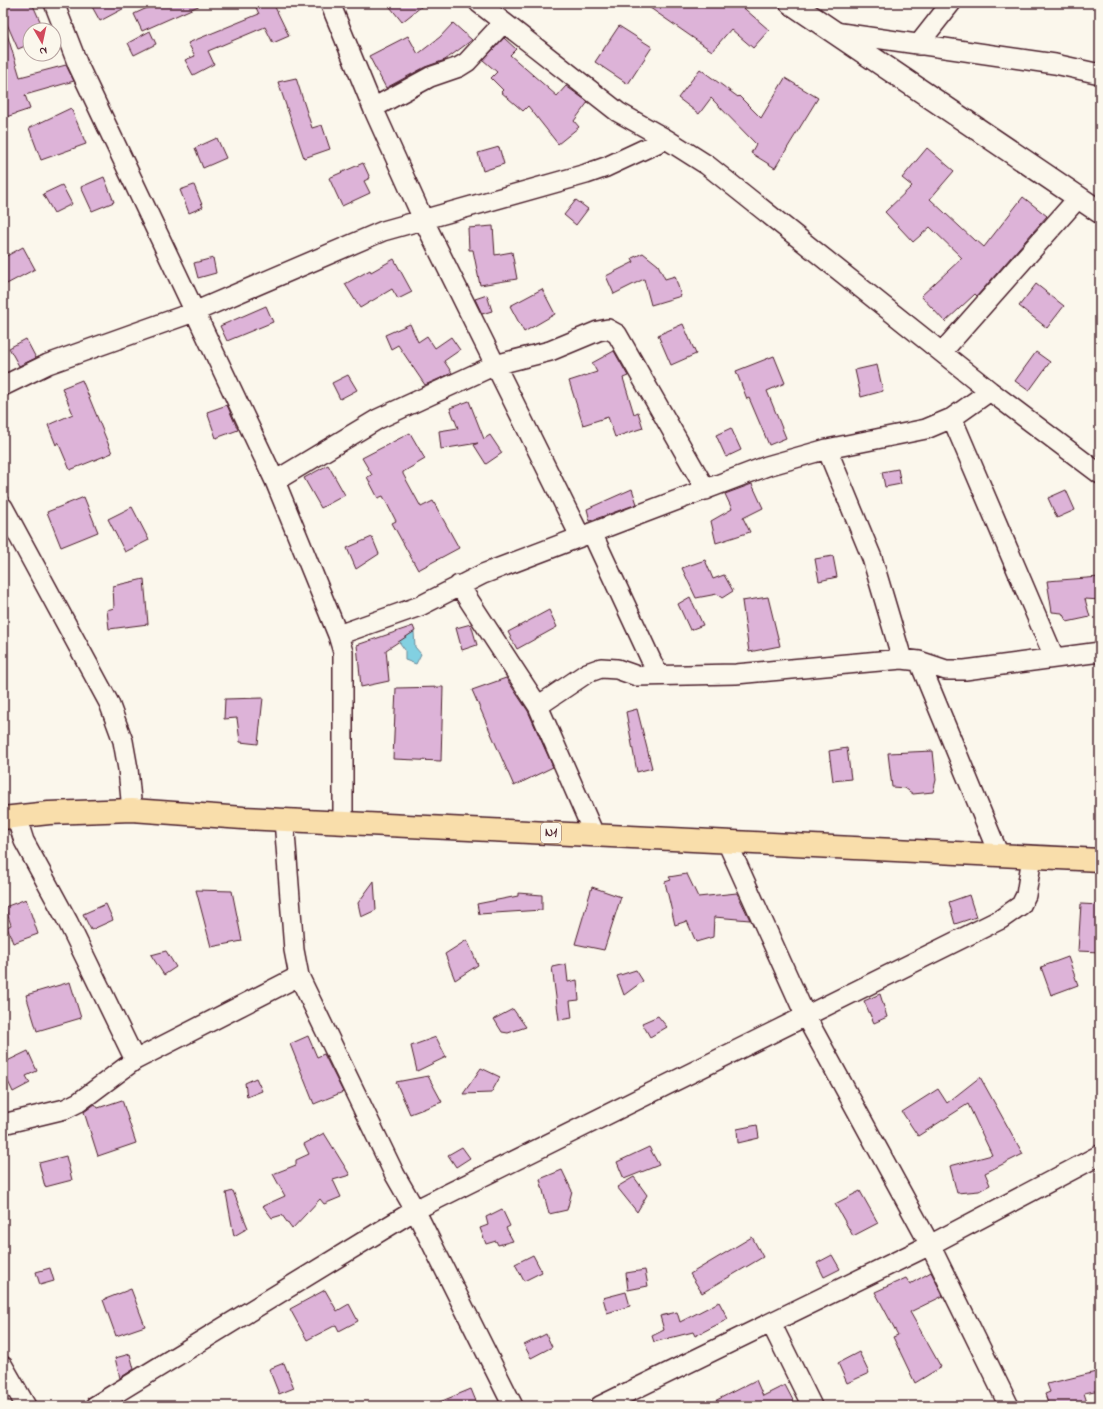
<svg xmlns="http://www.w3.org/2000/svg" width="1103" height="1409" viewBox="0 0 1103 1409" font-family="'Indie Flower',sans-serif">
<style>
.water{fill:#82d0e1;stroke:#6c8998}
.building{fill:#ddb3d8;stroke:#4a1f2b}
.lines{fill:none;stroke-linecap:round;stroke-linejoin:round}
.street-casing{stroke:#4a1f2b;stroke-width:22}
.secondary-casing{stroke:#4a1f2b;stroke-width:25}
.highway-casing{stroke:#4a1f2b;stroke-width:25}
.street{stroke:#fbf7ec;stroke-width:19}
.secondary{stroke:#fbf7ec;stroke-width:22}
.highway{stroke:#f9deab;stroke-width:22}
.labels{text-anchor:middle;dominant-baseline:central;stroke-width:3;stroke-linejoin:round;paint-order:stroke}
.shield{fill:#fbf7ec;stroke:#7f6065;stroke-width:1}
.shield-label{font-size:12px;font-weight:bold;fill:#4a1f2b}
</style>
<rect width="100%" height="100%" fill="#fbf7ec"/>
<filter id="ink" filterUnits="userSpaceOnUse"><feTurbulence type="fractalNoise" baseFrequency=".025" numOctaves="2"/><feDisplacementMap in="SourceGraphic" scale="8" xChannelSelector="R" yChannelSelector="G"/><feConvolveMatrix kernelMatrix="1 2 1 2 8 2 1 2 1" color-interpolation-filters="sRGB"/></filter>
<g filter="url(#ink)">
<path class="water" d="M 414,632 L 415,647 L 421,654 L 416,664 L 405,660 L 405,650 L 397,639 Z"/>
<path class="building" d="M 3,3 L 32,3 L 44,30 L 30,30 L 30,44 L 18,49 L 3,15 Z
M 90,3 L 134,3 L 100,21 Z
M 158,3 L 205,3 L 142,31 L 134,14 Z
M 254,3 L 273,3 L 289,36 L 273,43 L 265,27 L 208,51 L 214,64 L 193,75 L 185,60 L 195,56 L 188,43 L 259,14 Z
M 387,3 L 426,3 L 402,22 Z
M 643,3 L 738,3 L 769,30 L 753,48 L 731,29 L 712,51 Z
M 453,23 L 472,40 L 445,60 L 425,67 L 386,88 L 369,56 L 408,36 L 418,54 L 440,37 Z
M 619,26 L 652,47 L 628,84 L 595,62 Z
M 150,31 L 156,44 L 134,55 L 128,43 Z
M 7,34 L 20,77 L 66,65 L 74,81 L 25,95 L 30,109 L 3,118 L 3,35 Z
M 504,38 L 516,49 L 510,55 L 557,96 L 566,86 L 588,102 L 574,121 L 579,127 L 558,144 L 528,106 L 523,111 L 501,92 L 503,90 L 491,78 L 497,72 L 483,60 Z
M 700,69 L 738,97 L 739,96 L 761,118 L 785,78 L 818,98 L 775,168 L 751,153 L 756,144 L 711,98 L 699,114 L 678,98 Z
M 296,78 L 312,128 L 322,125 L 330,149 L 304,158 L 278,82 Z
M 71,108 L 86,144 L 41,160 L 29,128 Z
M 217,138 L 226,158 L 203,168 L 195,148 Z
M 499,147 L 504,164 L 483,171 L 478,153 Z
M 927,148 L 954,171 L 930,199 L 975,241 L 976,240 L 984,247 L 1023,197 L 1047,216 L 977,296 L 975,294 L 945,322 L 921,296 L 962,258 L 930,227 L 913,242 L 885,212 L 912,186 L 902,178 Z
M 363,163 L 370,178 L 364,181 L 370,193 L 342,206 L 329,178 Z
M 104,177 L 114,202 L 92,211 L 81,187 Z
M 62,185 L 72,204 L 54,213 L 43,194 Z
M 194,185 L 203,207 L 189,213 L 180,190 Z
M 576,200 L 588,209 L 576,225 L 564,215 Z
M 493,226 L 495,255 L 512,252 L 517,279 L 480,285 L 473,250 L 469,250 L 468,228 Z
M 23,247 L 35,269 L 3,286 L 3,258 Z
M 643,253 L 658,265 L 665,279 L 675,276 L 681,296 L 651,305 L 644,279 L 614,294 L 606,276 L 634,262 L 632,258 Z
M 213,258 L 216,273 L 198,278 L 194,263 Z
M 394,259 L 412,292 L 398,299 L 392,289 L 360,308 L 345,284 L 370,270 L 371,272 Z
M 1036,284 L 1064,306 L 1047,328 L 1019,306 Z
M 542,289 L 555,314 L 524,332 L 510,306 Z
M 487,295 L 492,311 L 482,314 L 475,299 Z
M 266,306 L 273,322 L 227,341 L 220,326 Z
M 410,324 L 418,342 L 427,336 L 435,348 L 451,337 L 460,350 L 444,361 L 452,373 L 425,385 L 398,345 L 391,349 L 385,335 Z
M 683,324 L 696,354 L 671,365 L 658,335 Z
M 26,339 L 36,358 L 19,366 L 9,348 Z
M 614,351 L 628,376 L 623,378 L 634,414 L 638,412 L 643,428 L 615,437 L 608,417 L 583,425 L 569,381 L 597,372 L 592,363 Z
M 1036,352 L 1050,362 L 1029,391 L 1015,381 Z
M 774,356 L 785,383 L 767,391 L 786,438 L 769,445 L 749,398 L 747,399 L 736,371 Z
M 877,365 L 883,391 L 861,397 L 855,370 Z
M 348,375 L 357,390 L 340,399 L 332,383 Z
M 82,380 L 112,453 L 70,470 L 58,442 L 56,445 L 48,425 L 73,414 L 62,388 Z
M 469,401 L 484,439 L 490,435 L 502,453 L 486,464 L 474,445 L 478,443 L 441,449 L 439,431 L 458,428 L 450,408 Z
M 227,405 L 238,430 L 216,438 L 207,412 Z
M 731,428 L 741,450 L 726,457 L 716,435 Z
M 410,433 L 425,459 L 403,472 L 403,474 L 421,507 L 433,501 L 459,548 L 418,570 L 392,523 L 396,521 L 383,496 L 378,498 L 367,477 L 372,475 L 362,458 Z
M 328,465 L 345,495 L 321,508 L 304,478 Z
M 898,469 L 901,484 L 885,487 L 882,472 Z
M 752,484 L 763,508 L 743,518 L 750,532 L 716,543 L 711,521 L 732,509 L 725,494 Z
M 632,489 L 637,504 L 590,521 L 587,509 Z
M 1066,490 L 1075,510 L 1057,518 L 1048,498 Z
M 84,497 L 98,532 L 61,547 L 47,512 Z
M 132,507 L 149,540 L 125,552 L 108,519 Z
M 372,537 L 379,554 L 356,569 L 347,548 Z
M 833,556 L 837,577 L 819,581 L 815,559 Z
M 705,560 L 713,579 L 724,575 L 733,591 L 722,598 L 717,594 L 696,598 L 682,568 Z
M 1100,577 L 1100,600 L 1085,599 L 1090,617 L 1067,622 L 1062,613 L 1052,612 L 1047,581 Z
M 144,579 L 148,624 L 109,629 L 107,610 L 114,608 L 113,586 Z
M 690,597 L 703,625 L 690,630 L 678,604 Z
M 768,597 L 780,646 L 749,652 L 742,601 Z
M 549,610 L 557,627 L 517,649 L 508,632 Z
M 471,624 L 477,645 L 462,650 L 456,628 Z
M 413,626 L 415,631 L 386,650 L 389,681 L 361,687 L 357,645 Z
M 506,678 L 528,711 L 553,767 L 514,786 L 472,690 Z
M 443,687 L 441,761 L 393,759 L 396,688 Z
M 263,698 L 258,744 L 240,742 L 237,718 L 224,719 L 225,699 Z
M 637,709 L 652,768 L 637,772 L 626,712 Z
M 847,748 L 851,779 L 833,781 L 829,751 Z
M 933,751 L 936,780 L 933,792 L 913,794 L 905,788 L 892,787 L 888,753 Z
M 687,874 L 698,897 L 737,893 L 750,920 L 714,917 L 713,937 L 696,942 L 687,921 L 675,925 L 665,882 L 671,880 L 669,877 Z
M 374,881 L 376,910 L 361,917 L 358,903 Z
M 592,887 L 621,897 L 604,950 L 575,944 Z
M 196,890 L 232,891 L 242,941 L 211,947 Z
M 518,893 L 542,895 L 542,910 L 479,914 L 477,904 L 518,896 Z
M 969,895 L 976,917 L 955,924 L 949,902 Z
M 26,899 L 38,934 L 13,943 L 7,927 L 11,925 L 5,907 Z
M 106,904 L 113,920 L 91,930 L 83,914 Z
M 1081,904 L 1100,905 L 1100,952 L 1078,951 Z
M 467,940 L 478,965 L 455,980 L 445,954 Z
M 166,951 L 176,967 L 164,975 L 151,955 Z
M 1068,957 L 1078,985 L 1051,995 L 1041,967 Z
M 566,964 L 568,982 L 577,980 L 579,1000 L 570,1001 L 572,1018 L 559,1020 L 552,967 Z
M 636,970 L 643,981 L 624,995 L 617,976 Z
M 70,982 L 81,1018 L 37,1031 L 26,995 Z
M 880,994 L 887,1017 L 874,1023 L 864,1001 Z
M 513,1009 L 526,1027 L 508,1033 L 502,1032 L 494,1019 Z
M 658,1016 L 667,1027 L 650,1037 L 642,1023 Z
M 308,1036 L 317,1057 L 324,1054 L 343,1092 L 314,1104 L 290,1044 Z
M 436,1037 L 446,1057 L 417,1071 L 411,1046 Z
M 28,1051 L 37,1071 L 26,1076 L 30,1083 L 13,1092 L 3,1071 L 3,1063 Z
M 481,1068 L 500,1077 L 491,1093 L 463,1094 Z
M 428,1076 L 442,1102 L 410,1114 L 396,1082 Z
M 980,1077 L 1023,1154 L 985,1173 L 990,1185 L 979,1191 L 957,1193 L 950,1166 L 992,1155 L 968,1104 L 918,1136 L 902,1112 L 938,1089 L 947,1103 Z
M 256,1078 L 262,1091 L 247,1097 L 245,1083 Z
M 122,1100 L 136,1143 L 98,1156 L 84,1112 L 95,1104 L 98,1108 Z
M 757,1125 L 759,1138 L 738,1143 L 737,1129 Z
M 324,1133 L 350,1175 L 333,1180 L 341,1197 L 324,1204 L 320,1199 L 292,1229 L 282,1215 L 272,1218 L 263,1206 L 285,1196 L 273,1174 L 296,1165 L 296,1160 L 309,1154 L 304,1144 Z
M 462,1147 L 470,1158 L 456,1167 L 448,1155 Z
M 649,1147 L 659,1165 L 624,1179 L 617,1162 Z
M 66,1156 L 72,1180 L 45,1187 L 39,1163 Z
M 562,1170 L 572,1191 L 567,1210 L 549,1214 L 540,1179 Z
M 634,1177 L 647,1195 L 637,1212 L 617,1187 Z
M 233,1191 L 248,1228 L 234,1236 L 226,1193 Z
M 860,1191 L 878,1223 L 853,1236 L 835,1204 Z
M 502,1209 L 510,1226 L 506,1228 L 513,1241 L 498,1245 L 496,1241 L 486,1244 L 480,1228 L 488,1225 L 486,1217 Z
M 752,1237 L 763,1257 L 702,1293 L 690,1274 Z
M 533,1255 L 542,1272 L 524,1281 L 515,1264 Z
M 832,1255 L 840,1269 L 824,1277 L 817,1263 Z
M 50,1268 L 54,1281 L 40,1285 L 36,1272 Z
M 645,1270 L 648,1286 L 628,1290 L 626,1273 Z
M 931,1272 L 943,1296 L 910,1312 L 941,1367 L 915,1383 L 893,1337 L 898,1335 L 875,1292 L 906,1278 L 910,1284 Z
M 131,1289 L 145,1326 L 116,1336 L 103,1300 Z
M 325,1290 L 337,1311 L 349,1304 L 358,1321 L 339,1331 L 336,1325 L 307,1340 L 290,1309 Z
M 626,1292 L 630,1306 L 607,1313 L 603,1298 Z
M 719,1302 L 728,1319 L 695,1336 L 693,1332 L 654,1342 L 652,1336 L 664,1330 L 660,1316 L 677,1312 L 680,1322 Z
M 546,1334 L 552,1347 L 531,1358 L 524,1345 Z
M 859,1352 L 869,1373 L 847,1383 L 838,1363 Z
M 130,1354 L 134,1369 L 120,1378 L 115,1358 Z
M 284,1363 L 294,1388 L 279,1394 L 269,1369 Z
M 1100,1371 L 1100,1390 L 1084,1393 L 1088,1406 L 1049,1406 L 1045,1394 L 1050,1392 L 1047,1384 Z
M 756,1380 L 763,1396 L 785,1385 L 796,1406 L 705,1406 Z
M 471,1389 L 478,1406 L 430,1406 Z"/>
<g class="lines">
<defs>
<path id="street" d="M 54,3 L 78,65 L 275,481 L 338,635 L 343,652 L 343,822
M 330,3 L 373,108 L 423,219 L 580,536
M 479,3 L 618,112 L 666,139 L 707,165 L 990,391 L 1100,474
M 834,32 L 1055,64 L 1100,74
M 918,45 L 951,3
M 373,108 L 430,77 L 459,67 L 467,62 L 503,23
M 942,352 L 1079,197
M 3,386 L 48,364 L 194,312 L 383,231 L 586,174 L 606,167 L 666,139
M 952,418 L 1054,657
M 827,449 L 872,558 L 902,659
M 275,481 L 378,419 L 495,365 L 550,351 L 598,331 L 608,329 L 617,334 L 706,490
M 3,507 L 109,703 L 123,741 L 128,769 L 132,810
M 592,533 L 658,675
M 459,585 L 538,706 L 594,834
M 338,635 L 420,606 L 483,574 L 767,466 L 827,449 L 926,429 L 952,418 L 990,391
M 919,661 L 999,855
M 538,706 L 587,673 L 601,668 L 617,669 L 637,676 L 736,674 L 902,659 L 919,661 L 946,670 L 965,670 L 1100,652
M 16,816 L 24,841 L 68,922 L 135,1060
M 284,820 L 294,950 L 299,976 L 395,1175 L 415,1210 L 513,1406
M 727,842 L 806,1017 L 930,1245 L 1009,1406
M 3,1124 L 65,1109 L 79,1102 L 135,1060 L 299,976
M 771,1323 L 812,1406
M 3,1366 L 26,1406
M 95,1406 L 415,1210 L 1001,919 L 1021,905 L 1026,895 L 1032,857
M 600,1406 L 930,1245 L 1100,1155"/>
<path id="secondary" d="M 791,3 L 1100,212"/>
<path id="highway" d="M 3,818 L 49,813 L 132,810 L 243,818 L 1100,860"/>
</defs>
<use href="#street" class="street-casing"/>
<use href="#secondary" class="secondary-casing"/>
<use href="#highway" class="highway-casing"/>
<use href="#street" class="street"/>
<use href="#secondary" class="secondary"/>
<use href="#highway" class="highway"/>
</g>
</g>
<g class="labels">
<rect class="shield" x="541" y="823" width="20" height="20" rx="3"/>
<g class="shield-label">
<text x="551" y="833">N1</text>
</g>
</g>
<rect width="1103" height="1409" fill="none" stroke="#fbf7ec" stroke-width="16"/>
<rect x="8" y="8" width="1087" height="1393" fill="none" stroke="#4a1f2b" stroke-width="1.5" filter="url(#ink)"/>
<g transform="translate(42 42) rotate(171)"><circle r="19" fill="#fbf7ec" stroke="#b4a19f"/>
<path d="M0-3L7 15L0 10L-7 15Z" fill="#d1495b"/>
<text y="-6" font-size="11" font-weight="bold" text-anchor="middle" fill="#4a1f2b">N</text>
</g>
</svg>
